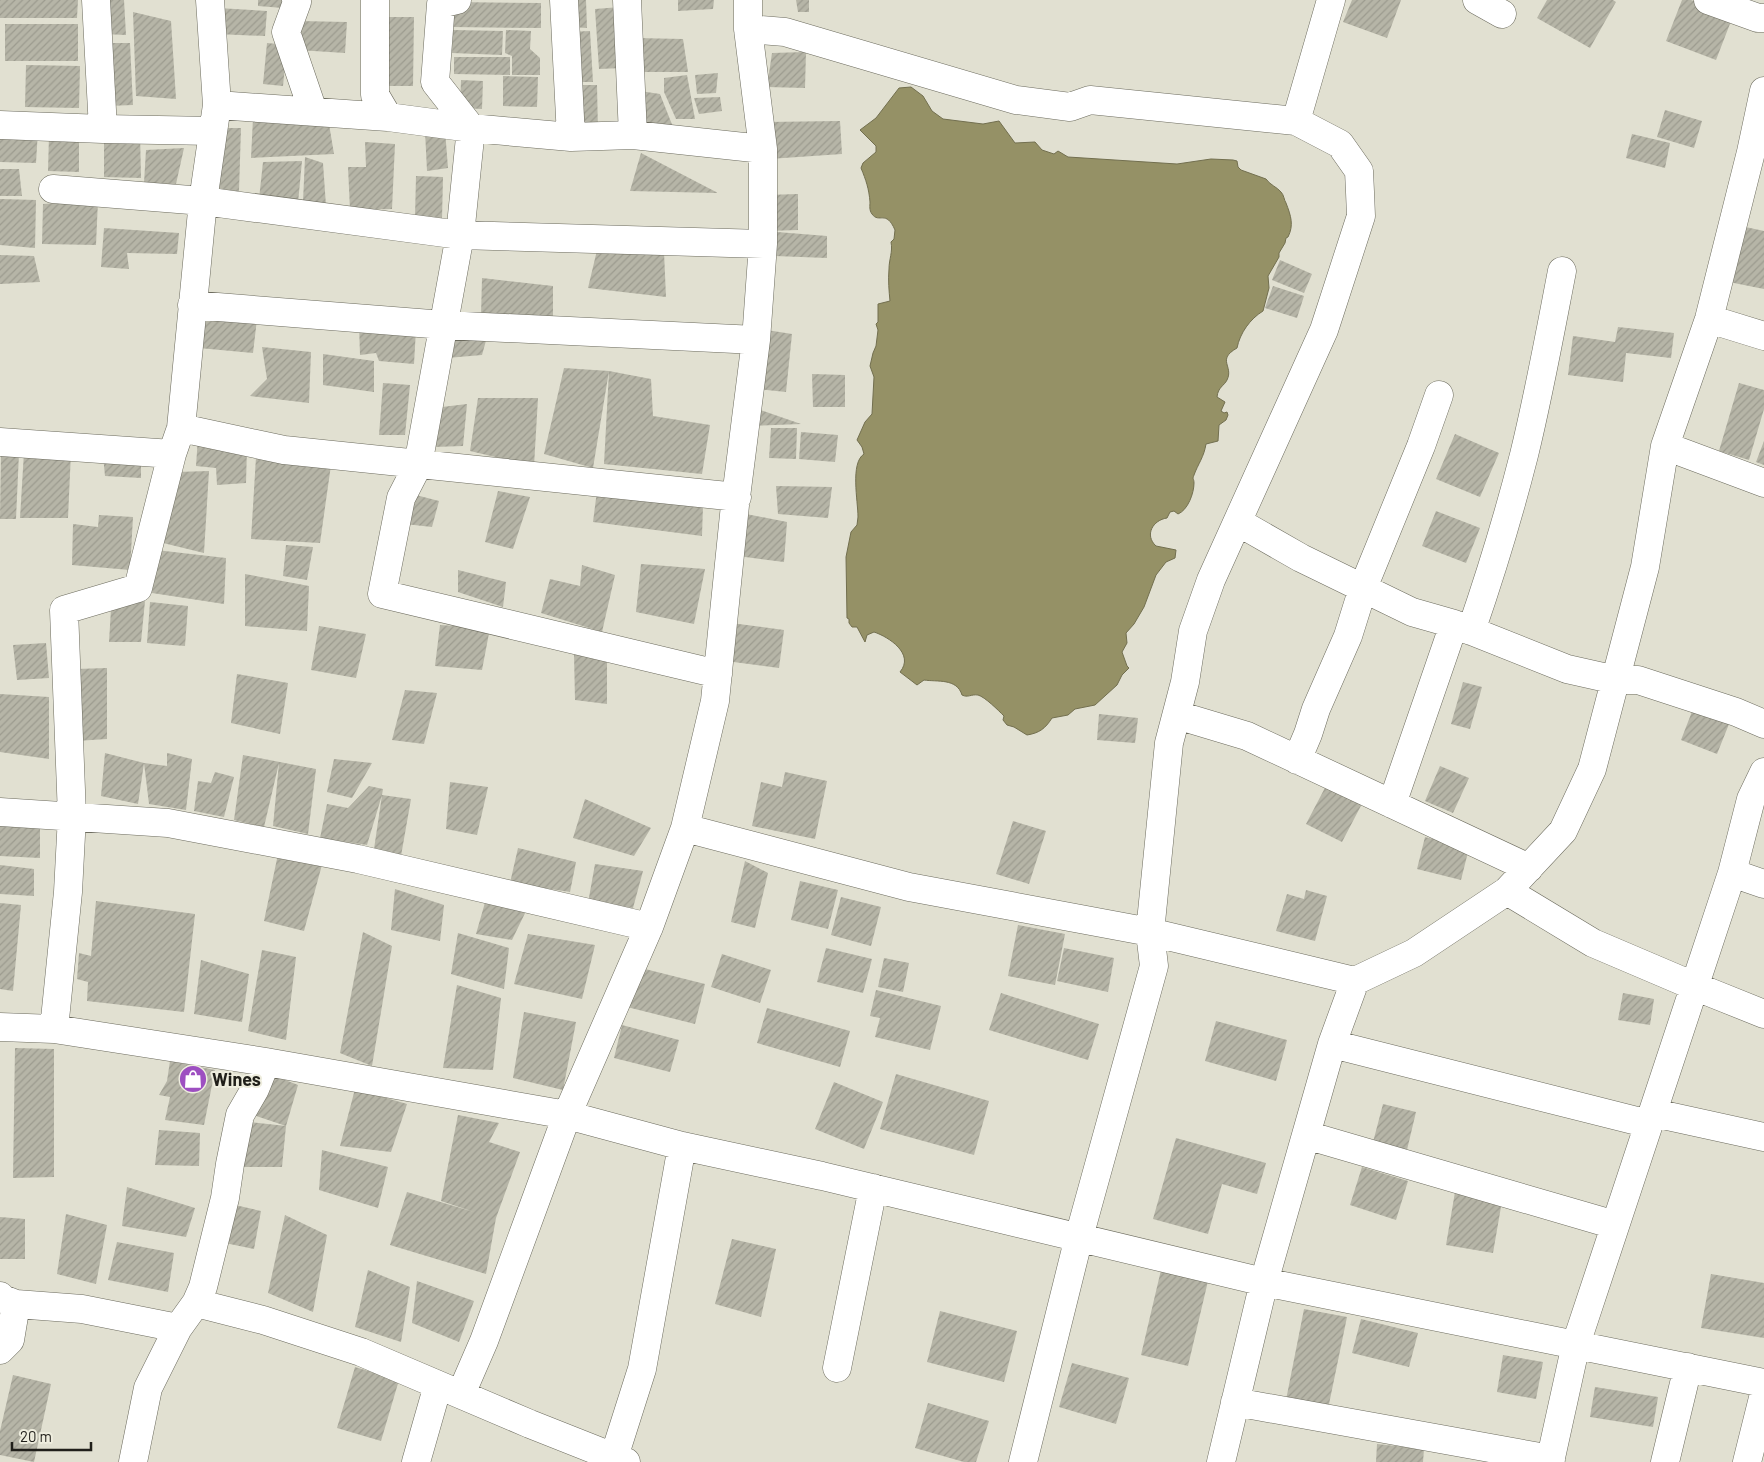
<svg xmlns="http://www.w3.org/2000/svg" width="1764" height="1462" viewBox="0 0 1764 1462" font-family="Barlow,sans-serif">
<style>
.water{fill:#959166;stroke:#726f4f}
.building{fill:url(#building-hatch)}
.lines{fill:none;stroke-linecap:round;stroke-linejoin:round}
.minor-casing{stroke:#6c6b5e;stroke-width:29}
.minor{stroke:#fff;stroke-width:28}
.labels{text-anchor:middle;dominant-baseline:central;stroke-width:4;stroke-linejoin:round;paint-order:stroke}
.poi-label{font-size:18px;font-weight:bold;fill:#201f1a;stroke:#eeedde;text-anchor:start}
</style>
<defs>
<pattern id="building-hatch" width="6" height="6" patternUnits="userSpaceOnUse" patternTransform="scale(1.25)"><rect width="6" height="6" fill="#b6b5a7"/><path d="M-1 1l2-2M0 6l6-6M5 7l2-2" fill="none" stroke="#9c9b8f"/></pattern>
</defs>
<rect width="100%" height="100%" fill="#e1e0d1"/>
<path class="water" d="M 911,87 L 923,96 L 932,111 L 943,119 L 983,124 L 999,121 L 1015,143 L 1035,142 L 1042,150 L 1054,154 L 1058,151 L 1068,157 L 1177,164 L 1211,159 L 1233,160 L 1237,161 L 1238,167 L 1241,170 L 1266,179 C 1270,185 1277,187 1281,192 C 1284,195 1284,200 1286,203 C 1291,216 1294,225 1288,237 L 1286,238 L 1285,243 L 1279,253 L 1279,257 L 1268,276 L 1269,288 L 1263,311 C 1250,319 1240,333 1237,348 C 1216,360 1234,366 1227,380 C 1224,386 1218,387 1217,397 L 1225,402 L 1221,411 L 1224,413 L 1227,412 L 1228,415 L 1226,420 L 1219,425 L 1218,441 L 1206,444 C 1204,457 1198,464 1194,475 C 1192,480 1194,478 1194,483 C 1194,493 1188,510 1178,514 L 1174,511 L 1170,512 L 1167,518 C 1153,520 1144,535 1156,546 L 1176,550 L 1175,558 L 1166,562 L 1156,575 L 1144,607 L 1134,624 L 1126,633 L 1127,643 L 1122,652 L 1127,666 L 1129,668 L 1122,675 L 1117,685 L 1095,705 L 1075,709 L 1068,715 L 1052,718 C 1045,729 1039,733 1027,735 L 1014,727 L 1007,725 L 1003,720 L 1004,716 C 998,710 985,697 978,695 C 971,694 968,698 962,695 C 957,678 937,682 924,680 L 917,685 L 900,672 C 915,654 889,637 874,632 L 867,635 L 865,642 L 857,627 L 852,627 L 849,623 L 849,619 L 847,618 L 846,557 L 851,532 L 857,525 L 858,517 C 858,501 850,463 864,454 L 862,447 L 857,440 L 865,422 L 872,414 L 874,377 L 870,366 L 873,353 L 876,346 L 878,330 L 876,324 L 878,322 L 878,304 L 890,301 C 889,291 888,280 889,269 C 889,259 893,252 891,242 L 894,239 L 895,230 C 886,209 879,224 872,214 C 869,210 870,206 870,202 C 869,189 866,180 861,168 L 863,163 L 876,152 L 876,146 L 860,130 L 876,118 L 899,88 Z"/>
<path class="building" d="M 0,0 L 78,0 L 77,18 L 0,18 Z
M 101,0 L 124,0 L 126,35 L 104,34 Z
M 258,0 L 283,0 L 283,8 L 258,6 Z
M 567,0 L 586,0 L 587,28 L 570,27 Z
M 678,0 L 714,0 L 713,9 L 678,11 Z
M 796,0 L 809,0 L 809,12 L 798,12 Z
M 1352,0 L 1401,0 L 1387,38 L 1343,22 Z
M 1547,0 L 1613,0 L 1616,2 L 1590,48 L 1537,18 Z
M 1682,0 L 1691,0 L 1733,16 L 1716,60 L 1666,41 Z
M 452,2 L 541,3 L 541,28 L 452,27 Z
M 620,7 L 622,68 L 599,69 L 595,9 Z
M 218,8 L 267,11 L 265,36 L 217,34 Z
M 133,12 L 171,21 L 176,99 L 136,96 Z
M 379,17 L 414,17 L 413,86 L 378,86 Z
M 299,21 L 347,22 L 345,53 L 298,50 Z
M 5,24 L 78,24 L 78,61 L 5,61 Z
M 453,30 L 503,31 L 502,55 L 452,53 Z
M 506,30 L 531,31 L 530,49 L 540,58 L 540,75 L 512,75 L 512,56 L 505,53 Z
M 590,31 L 593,82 L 571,82 L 568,32 Z
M 636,38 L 683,39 L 688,72 L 636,72 Z
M 102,43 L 130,43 L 133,105 L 107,106 Z
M 267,43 L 287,45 L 283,86 L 263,84 Z
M 806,52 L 805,88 L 767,87 L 772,53 Z
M 454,57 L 510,57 L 510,75 L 454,74 Z
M 26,65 L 80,66 L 79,108 L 25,107 Z
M 718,73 L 716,93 L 697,94 L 695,75 Z
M 687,75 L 695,119 L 676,119 L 664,92 L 664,78 Z
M 503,76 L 538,77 L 537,107 L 503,106 Z
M 461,80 L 483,81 L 482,109 L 460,108 Z
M 573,85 L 597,85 L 598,132 L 574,133 Z
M 640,91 L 660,94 L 673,127 L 642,128 Z
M 720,97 L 722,111 L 699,114 L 694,98 Z
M 1665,110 L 1702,121 L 1694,148 L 1657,137 Z
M 253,118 L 328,118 L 334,154 L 251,158 Z
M 840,121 L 842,154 L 769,159 L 766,122 Z
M 216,128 L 241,128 L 239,191 L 211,193 Z
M 0,130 L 38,130 L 36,163 L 0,162 Z
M 445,130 L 448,168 L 427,171 L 425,131 Z
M 140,132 L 141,178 L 104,177 L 104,141 Z
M 1632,134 L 1670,143 L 1665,168 L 1626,158 Z
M 49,135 L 79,136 L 79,172 L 48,171 Z
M 365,142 L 395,144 L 392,209 L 350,210 L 348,167 L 366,167 Z
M 184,148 L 176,184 L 144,183 L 146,150 Z
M 641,153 L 718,193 L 630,191 Z
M 305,157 L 323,163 L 326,206 L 303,202 Z
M 302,161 L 298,203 L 259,199 L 263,162 Z
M 0,169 L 19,169 L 22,196 L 0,196 Z
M 416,176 L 443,177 L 442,219 L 415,217 Z
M 798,194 L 798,230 L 767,231 L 767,195 Z
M 0,199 L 36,200 L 35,248 L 0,245 Z
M 98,200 L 96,245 L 42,244 L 43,204 Z
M 1741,226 L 1764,231 L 1764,289 L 1729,282 Z
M 104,228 L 179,233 L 177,254 L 127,253 L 129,269 L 101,267 Z
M 777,232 L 827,236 L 827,258 L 775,256 Z
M 598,246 L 664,252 L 666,297 L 588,288 Z
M 0,255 L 34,256 L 40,282 L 0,284 Z
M 1280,260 L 1312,274 L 1304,293 L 1272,280 Z
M 482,278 L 553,286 L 553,331 L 481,316 Z
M 1273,286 L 1304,296 L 1297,318 L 1265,308 Z
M 192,315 L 257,319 L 253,353 L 199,348 Z
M 359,325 L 416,329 L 414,364 L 379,361 L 376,353 L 360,355 Z
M 1618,327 L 1674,333 L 1671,358 L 1626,353 L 1623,382 L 1568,375 L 1573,336 L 1615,342 Z
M 761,329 L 792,334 L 786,392 L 756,389 Z
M 487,337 L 482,355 L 447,358 L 452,339 Z
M 262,347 L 311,352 L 309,403 L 250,396 L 267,379 Z
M 323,354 L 374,361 L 374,392 L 323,385 Z
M 564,368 L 609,371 L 651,379 L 653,416 L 710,425 L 702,474 L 604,464 L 609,371 L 593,468 L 544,454 Z
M 812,374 L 845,375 L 845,407 L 813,407 Z
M 383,383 L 410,385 L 405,435 L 379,435 Z
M 1739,383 L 1764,390 L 1764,409 L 1749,460 L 1719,451 Z
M 478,398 L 538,398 L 534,466 L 470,451 Z
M 467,404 L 463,446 L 434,447 L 442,407 Z
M 752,407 L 801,424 L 751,426 Z
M 771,428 L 797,428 L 796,459 L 769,458 Z
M 801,432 L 838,435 L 835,462 L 799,459 Z
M 1455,434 L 1499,453 L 1480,497 L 1436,479 Z
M 198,437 L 247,448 L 246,483 L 217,485 L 216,468 L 196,466 Z
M 1764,441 L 1764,465 L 1756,462 Z
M 1,452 L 19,453 L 16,519 L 0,519 Z
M 24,452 L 71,452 L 68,518 L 20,518 Z
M 103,455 L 141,458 L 141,478 L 105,476 Z
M 256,457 L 331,465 L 320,543 L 251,539 Z
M 209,471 L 204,553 L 159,542 L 176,472 Z
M 598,483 L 703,506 L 702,536 L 593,522 Z
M 776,486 L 832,487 L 828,518 L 778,514 Z
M 498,491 L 530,497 L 513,549 L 485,542 Z
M 412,494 L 439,501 L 432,527 L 405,524 Z
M 1436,511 L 1480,528 L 1466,563 L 1422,546 Z
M 746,514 L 787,522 L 784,562 L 738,556 Z
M 99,515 L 133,517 L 130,570 L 72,565 L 73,524 L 98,527 Z
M 286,545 L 313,547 L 307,580 L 283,576 Z
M 156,550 L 226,558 L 224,604 L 152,593 Z
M 641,564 L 705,569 L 694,624 L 636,612 Z
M 582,565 L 615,575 L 602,632 L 541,613 L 550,579 L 580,586 Z
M 458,570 L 506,582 L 503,607 L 458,592 Z
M 245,574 L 309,586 L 307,631 L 245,626 Z
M 145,601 L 141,642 L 109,642 L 111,609 Z
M 150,602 L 188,606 L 185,646 L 147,643 Z
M 731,623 L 784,630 L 779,668 L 726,661 Z
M 440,625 L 490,628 L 482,670 L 435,666 Z
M 319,626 L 366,634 L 356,678 L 311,670 Z
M 46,643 L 49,678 L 17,680 L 13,645 Z
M 574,654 L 607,660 L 607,704 L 575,700 Z
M 107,668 L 107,739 L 76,741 L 76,669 Z
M 237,674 L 288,683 L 280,734 L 231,723 Z
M 1463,682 L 1482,687 L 1470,729 L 1451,724 Z
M 405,690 L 437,693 L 424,744 L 392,740 Z
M 0,694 L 49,697 L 49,759 L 0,752 Z
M 1693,709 L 1729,724 L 1717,754 L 1681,740 Z
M 1099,714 L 1138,718 L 1135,743 L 1097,740 Z
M 105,753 L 144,763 L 167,766 L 167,753 L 192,759 L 186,810 L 149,804 L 144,763 L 138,804 L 101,796 Z
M 243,755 L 316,769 L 308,834 L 273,826 L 279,763 L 264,827 L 234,820 Z
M 334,759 L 372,763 L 352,798 L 327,792 Z
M 1440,766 L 1469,778 L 1453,813 L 1425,801 Z
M 215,772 L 234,777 L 224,817 L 194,811 L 198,781 L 211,783 Z
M 785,772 L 827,781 L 815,839 L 752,826 L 761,782 L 782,787 Z
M 450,782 L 488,787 L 477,835 L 446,829 Z
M 1328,782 L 1364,800 L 1342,842 L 1306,824 Z
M 369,786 L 383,789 L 382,795 L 411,799 L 401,856 L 374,849 L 382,795 L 367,845 L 320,838 L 327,804 L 348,808 Z
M 585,799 L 651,828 L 634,856 L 573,838 Z
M 1013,821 L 1046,831 L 1029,884 L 996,874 Z
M 0,823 L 40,825 L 40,858 L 0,856 Z
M 1425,837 L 1469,848 L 1461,880 L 1417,869 Z
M 518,848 L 576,862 L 570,892 L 510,883 Z
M 278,854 L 323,861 L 304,931 L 264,921 Z
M 745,861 L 768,873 L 755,928 L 731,922 Z
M 595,864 L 643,871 L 633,908 L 588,903 Z
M 0,865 L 34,869 L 34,896 L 0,894 Z
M 800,881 L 838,890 L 828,929 L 791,920 Z
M 395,889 L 444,905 L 440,941 L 391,930 Z
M 1306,890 L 1327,896 L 1315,941 L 1276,931 L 1287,894 L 1304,899 Z
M 841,897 L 881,907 L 871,946 L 831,935 Z
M 486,899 L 527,909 L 512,940 L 476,934 Z
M 96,901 L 195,914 L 184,1012 L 87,1001 L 88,982 L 77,979 L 79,953 L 91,956 Z
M 0,903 L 21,905 L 13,991 L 0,989 Z
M 1018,925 L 1065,934 L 1055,985 L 1008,976 Z
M 363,932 L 392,946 L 372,1066 L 340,1053 Z
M 458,933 L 509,948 L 504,989 L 451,974 Z
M 528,934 L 595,945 L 582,999 L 514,984 Z
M 826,948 L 872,959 L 863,993 L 817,982 Z
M 1064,948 L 1114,958 L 1108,992 L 1057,981 Z
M 262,950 L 296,957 L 286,1040 L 248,1031 Z
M 722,954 L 771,970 L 760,1003 L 711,987 Z
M 884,958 L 909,963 L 903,992 L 878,987 Z
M 201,960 L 249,974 L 242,1022 L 194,1014 Z
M 637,967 L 705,984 L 695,1024 L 627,1007 Z
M 457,985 L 501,998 L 493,1070 L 443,1068 Z
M 876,990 L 941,1006 L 930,1050 L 875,1037 L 880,1018 L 870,1016 Z
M 1001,993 L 1099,1024 L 1088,1060 L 989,1030 Z
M 1623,993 L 1654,999 L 1650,1025 L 1618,1020 Z
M 767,1008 L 850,1031 L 840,1067 L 757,1043 Z
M 524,1012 L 576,1022 L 563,1090 L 513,1078 Z
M 1216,1021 L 1287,1040 L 1276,1081 L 1205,1061 Z
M 622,1025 L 679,1040 L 670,1072 L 614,1058 Z
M 15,1048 L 54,1049 L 54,1177 L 13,1178 Z
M 170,1061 L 215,1070 L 204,1125 L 165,1120 L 170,1097 L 159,1095 L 167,1081 Z
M 262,1071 L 298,1085 L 286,1126 L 253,1115 Z
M 896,1074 L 989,1101 L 974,1155 L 880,1129 Z
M 834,1082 L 883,1102 L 864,1149 L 815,1129 Z
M 355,1089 L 407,1104 L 391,1152 L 340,1146 Z
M 1383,1104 L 1416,1112 L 1406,1154 L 1372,1146 Z
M 458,1115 L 499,1123 L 489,1142 L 520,1152 L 496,1218 L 486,1274 L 390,1245 L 407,1192 L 474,1212 L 441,1201 Z
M 239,1121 L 286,1126 L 282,1167 L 240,1167 Z
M 159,1130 L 200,1133 L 199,1166 L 155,1165 Z
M 1176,1138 L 1266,1163 L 1257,1194 L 1222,1184 L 1208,1234 L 1153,1219 Z
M 322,1150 L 388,1167 L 378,1208 L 319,1190 Z
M 1362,1167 L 1408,1181 L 1396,1220 L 1350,1205 Z
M 127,1187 L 195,1208 L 186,1237 L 122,1226 Z
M 1455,1192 L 1502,1201 L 1493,1253 L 1446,1245 Z
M 235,1205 L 261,1211 L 254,1249 L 225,1243 Z
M 66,1214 L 107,1225 L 96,1284 L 57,1274 Z
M 285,1215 L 327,1235 L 313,1312 L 268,1293 Z
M 0,1217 L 25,1219 L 25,1259 L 0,1259 Z
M 732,1239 L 776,1249 L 761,1317 L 715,1304 Z
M 117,1242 L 174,1253 L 168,1292 L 108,1280 Z
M 368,1270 L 410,1287 L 401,1342 L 355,1327 Z
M 1161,1270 L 1208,1281 L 1188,1366 L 1141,1355 Z
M 1711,1274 L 1764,1283 L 1764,1338 L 1701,1328 Z
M 417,1281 L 474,1301 L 459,1342 L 412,1323 Z
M 1304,1309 L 1347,1317 L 1328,1409 L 1286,1400 Z
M 940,1311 L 1017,1331 L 1004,1382 L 927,1362 Z
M 1361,1319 L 1418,1333 L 1409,1367 L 1352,1353 Z
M 1503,1355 L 1543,1362 L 1536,1399 L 1497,1392 Z
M 1072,1363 L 1129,1378 L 1116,1424 L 1059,1407 Z
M 355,1367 L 399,1380 L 381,1441 L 337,1428 Z
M 13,1375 L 51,1384 L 34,1462 L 0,1455 L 0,1431 Z
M 1595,1387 L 1658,1397 L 1653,1427 L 1590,1417 Z
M 928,1403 L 989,1421 L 976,1462 L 964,1462 L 915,1448 Z
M 1377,1444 L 1424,1449 L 1423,1462 L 1376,1462 Z"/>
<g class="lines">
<defs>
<path id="minor" d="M 96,0 L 103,129
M 296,0 L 297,2 L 286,32 L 313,111
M 375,0 L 375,95 L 388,117
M 457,0 L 441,4 L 435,82 L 471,128 L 460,235 L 418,465 L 401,498 L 382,594 L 718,674
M 564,0 L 571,137
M 627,0 L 633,135
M 1477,0 L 1502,14
M 1708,0 L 1758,18 L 1764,18
M 748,29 L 785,32 L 1016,100 L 1070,107 L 1090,100 L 1296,121 L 1340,144 L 1359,171 L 1360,192 L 1361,216 L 1324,330 L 1211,580 L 1193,631 L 1185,682 L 1169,743 L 1150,932 L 1154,966 L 1079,1237 L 1023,1462
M 217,105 L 388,117 L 471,128 L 571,137 L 633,135 L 763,149
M 1296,121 L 1331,0
M 0,125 L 103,129 L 213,131
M 53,189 L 203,201 L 460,235 L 763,244
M 192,305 L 444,325 L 756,340
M 1709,319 L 1764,336
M 181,428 L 284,450 L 737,497
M 0,442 L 172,454
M 1665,446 L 1764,483
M 1238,522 L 1301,558 L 1412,612 L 1454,624 L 1567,669 L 1616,680 L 1638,680 L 1736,712 L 1764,724
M 1471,631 C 1491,573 1509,514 1524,455 C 1539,394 1550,333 1562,271
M 1177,715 L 1247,736 L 1529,868
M 1297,760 L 1308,734 L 1316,709 L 1348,636 L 1363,588 L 1421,446 L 1439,395
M 1392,804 L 1454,624
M 0,812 L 168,823 L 358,859 L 649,927
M 685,828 L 909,887 L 1150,932 L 1355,981
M 1732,873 L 1764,884
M 1507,891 L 1593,943 L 1694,986 L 1764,1014
M 0,1027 L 54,1029 L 266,1062 L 567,1115 L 682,1146 L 822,1176 L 1264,1282 L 1764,1383
M 54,1029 L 68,892 L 72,816 L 64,610 L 138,588 L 172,454 L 181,428 L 203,201 L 217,105 L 210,0
M 1332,1044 L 1649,1124
M 1654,1113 L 1764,1137
M 1306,1135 L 1615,1225
M 0,1296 L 3,1299 L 16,1304 L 82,1309 L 178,1328
M 196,1303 L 263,1320 L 361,1352 L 530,1424 L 626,1462
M 0,1350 L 10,1340 L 16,1304
M 837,1368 L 873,1188
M 461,1394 L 484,1341 L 567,1115 L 649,927 L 685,828 L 715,701 L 735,505 L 756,340 L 763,244 L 763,149 L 748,29 L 748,0
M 1235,1402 L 1551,1459
M 614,1457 L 642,1369 L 682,1146
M 133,1462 L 148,1388 L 178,1328 L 196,1303 L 203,1287 L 225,1198 L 230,1164 L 240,1115 L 255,1089 L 266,1062
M 416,1462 L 438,1385
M 1221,1462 L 1264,1282 L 1332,1044 L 1355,981 L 1414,953 L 1507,891 L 1563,831 L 1592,769 L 1645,567 L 1665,446 L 1709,319 L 1751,152 L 1764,91
M 1550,1462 L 1576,1344 L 1732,873 L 1751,799 L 1764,772
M 1665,1462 L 1688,1367
M 1747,1462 L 1764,1394"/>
</defs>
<use href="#minor" class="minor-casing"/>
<use href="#minor" class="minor"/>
</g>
<defs>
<symbol id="shop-disc" viewBox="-11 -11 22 22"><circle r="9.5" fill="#9d4fc1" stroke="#eeedde"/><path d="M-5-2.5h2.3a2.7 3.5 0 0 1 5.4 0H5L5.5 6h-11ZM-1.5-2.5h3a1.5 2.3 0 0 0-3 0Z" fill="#fff"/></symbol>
</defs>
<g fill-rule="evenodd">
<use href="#shop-disc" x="177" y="1063" width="32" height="32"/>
</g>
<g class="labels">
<g class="poi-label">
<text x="212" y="1079">Wines</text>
</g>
</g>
<path d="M12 1442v8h79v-8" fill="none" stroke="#201f1a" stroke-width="2.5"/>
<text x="20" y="1442" font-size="15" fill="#201f1a" stroke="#eeedde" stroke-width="4" paint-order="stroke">20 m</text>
</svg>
